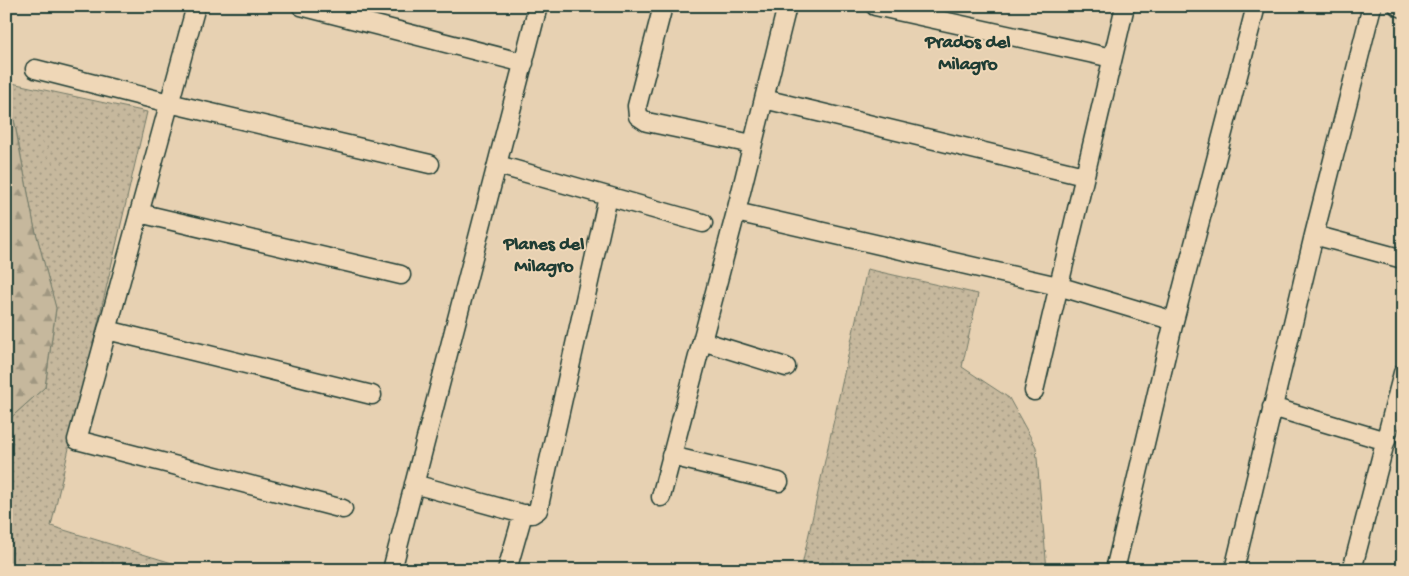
<svg xmlns="http://www.w3.org/2000/svg" width="1409" height="576" viewBox="0 0 1409 576" font-family="'Gochi Hand',sans-serif">
<style>
.grass{fill:url(#grass-dots);stroke:#727a68}
.forest{fill:url(#forest-firs);stroke:#727a68}
.lines{fill:none;stroke-linecap:round;stroke-linejoin:round}
.minor-casing{stroke:#1f3d34;stroke-width:21}
.minor{stroke:#efd7b7;stroke-width:18}
.labels{text-anchor:middle;dominant-baseline:central;stroke-width:4;stroke-linejoin:round;paint-order:stroke}
.neighbourhood-label{font-size:19px;font-weight:bold;fill:#1f3d34;stroke:#efd7b7}
</style>
<defs>
<pattern id="grass-dots" width="8" height="8" patternUnits="userSpaceOnUse" patternTransform="scale(1.25)"><rect width="8" height="8" fill="#c6b89d"/><path d="M2 2h.1M6 6h.1" fill="none" stroke="#a09781" stroke-width="1.8" stroke-linecap="round"/></pattern>
<pattern id="forest-firs" width="22" height="20" patternUnits="userSpaceOnUse" patternTransform="scale(1.25)"><rect width="22" height="20" fill="#c6b89d"/><path d="M5 1l3.5 6h-7zM16 11l3.5 6h-7z" fill="#a09781"/></pattern>
</defs>
<rect width="100%" height="100%" fill="#e7d1b2"/>
<filter id="ink" filterUnits="userSpaceOnUse"><feTurbulence type="fractalNoise" baseFrequency=".02" numOctaves="2"/><feDisplacementMap in="SourceGraphic" scale="10" xChannelSelector="R" yChannelSelector="G"/><feConvolveMatrix kernelMatrix="1 2 1 2 8 2 1 2 1" color-interpolation-filters="sRGB"/></filter>
<g filter="url(#ink)">
<path class="grass" d="M 7,82 L 147,112 L 51,526 L 195,570 L 6,570 L 6,422 L 45,387 L 56,309 L 34,225 Z
M 867,269 L 978,294 L 962,367 L 1009,398 L 1036,447 L 1047,570 L 801,570 Z"/>
<path class="forest" d="M 6,78 L 34,225 L 56,308 L 45,387 L 6,422 Z"/>
<g class="lines">
<defs>
<path id="minor" d="M 196,6 L 77,440 L 343,509
M 301,6 L 524,63
M 663,6 L 637,106 L 638,116 L 647,122 L 752,144
M 875,6 L 1112,58
M 1398,6 L 1403,8
M 35,69 L 169,103 L 430,164
M 764,99 L 1084,176
M 498,165 L 703,223
M 736,212 L 1058,286 L 1174,321
M 139,213 L 401,275
M 1314,235 L 1403,259
M 107,330 L 372,395
M 702,341 L 786,367
M 1034,391 L 1125,6
M 1272,407 L 1386,441
M 671,456 L 779,482
M 414,484 L 523,514 L 532,514 L 538,510 L 608,197
M 661,497 L 736,212 L 787,6
M 392,570 L 538,6
M 507,570 L 523,514
M 1115,570 L 1174,321 L 1256,6
M 1234,570 L 1314,235 L 1372,6
M 1352,570 L 1403,373"/>
</defs>
<use href="#minor" class="minor-casing"/>
<use href="#minor" class="minor"/>
</g>
</g>
<g class="labels">
<g class="neighbourhood-label">
<text x="968" y="43">Prados del<tspan x="968" dy="22">Milagro</tspan></text>
<text x="544" y="245">Planes del<tspan x="544" dy="22">Milagro</tspan></text>
</g>
</g>
<rect width="1409" height="576" fill="none" stroke="#efd7b7" stroke-width="25"/>
<rect x="12" y="12" width="1384" height="551" fill="none" stroke="#1f3d34" stroke-width="2" filter="url(#ink)"/>
</svg>
